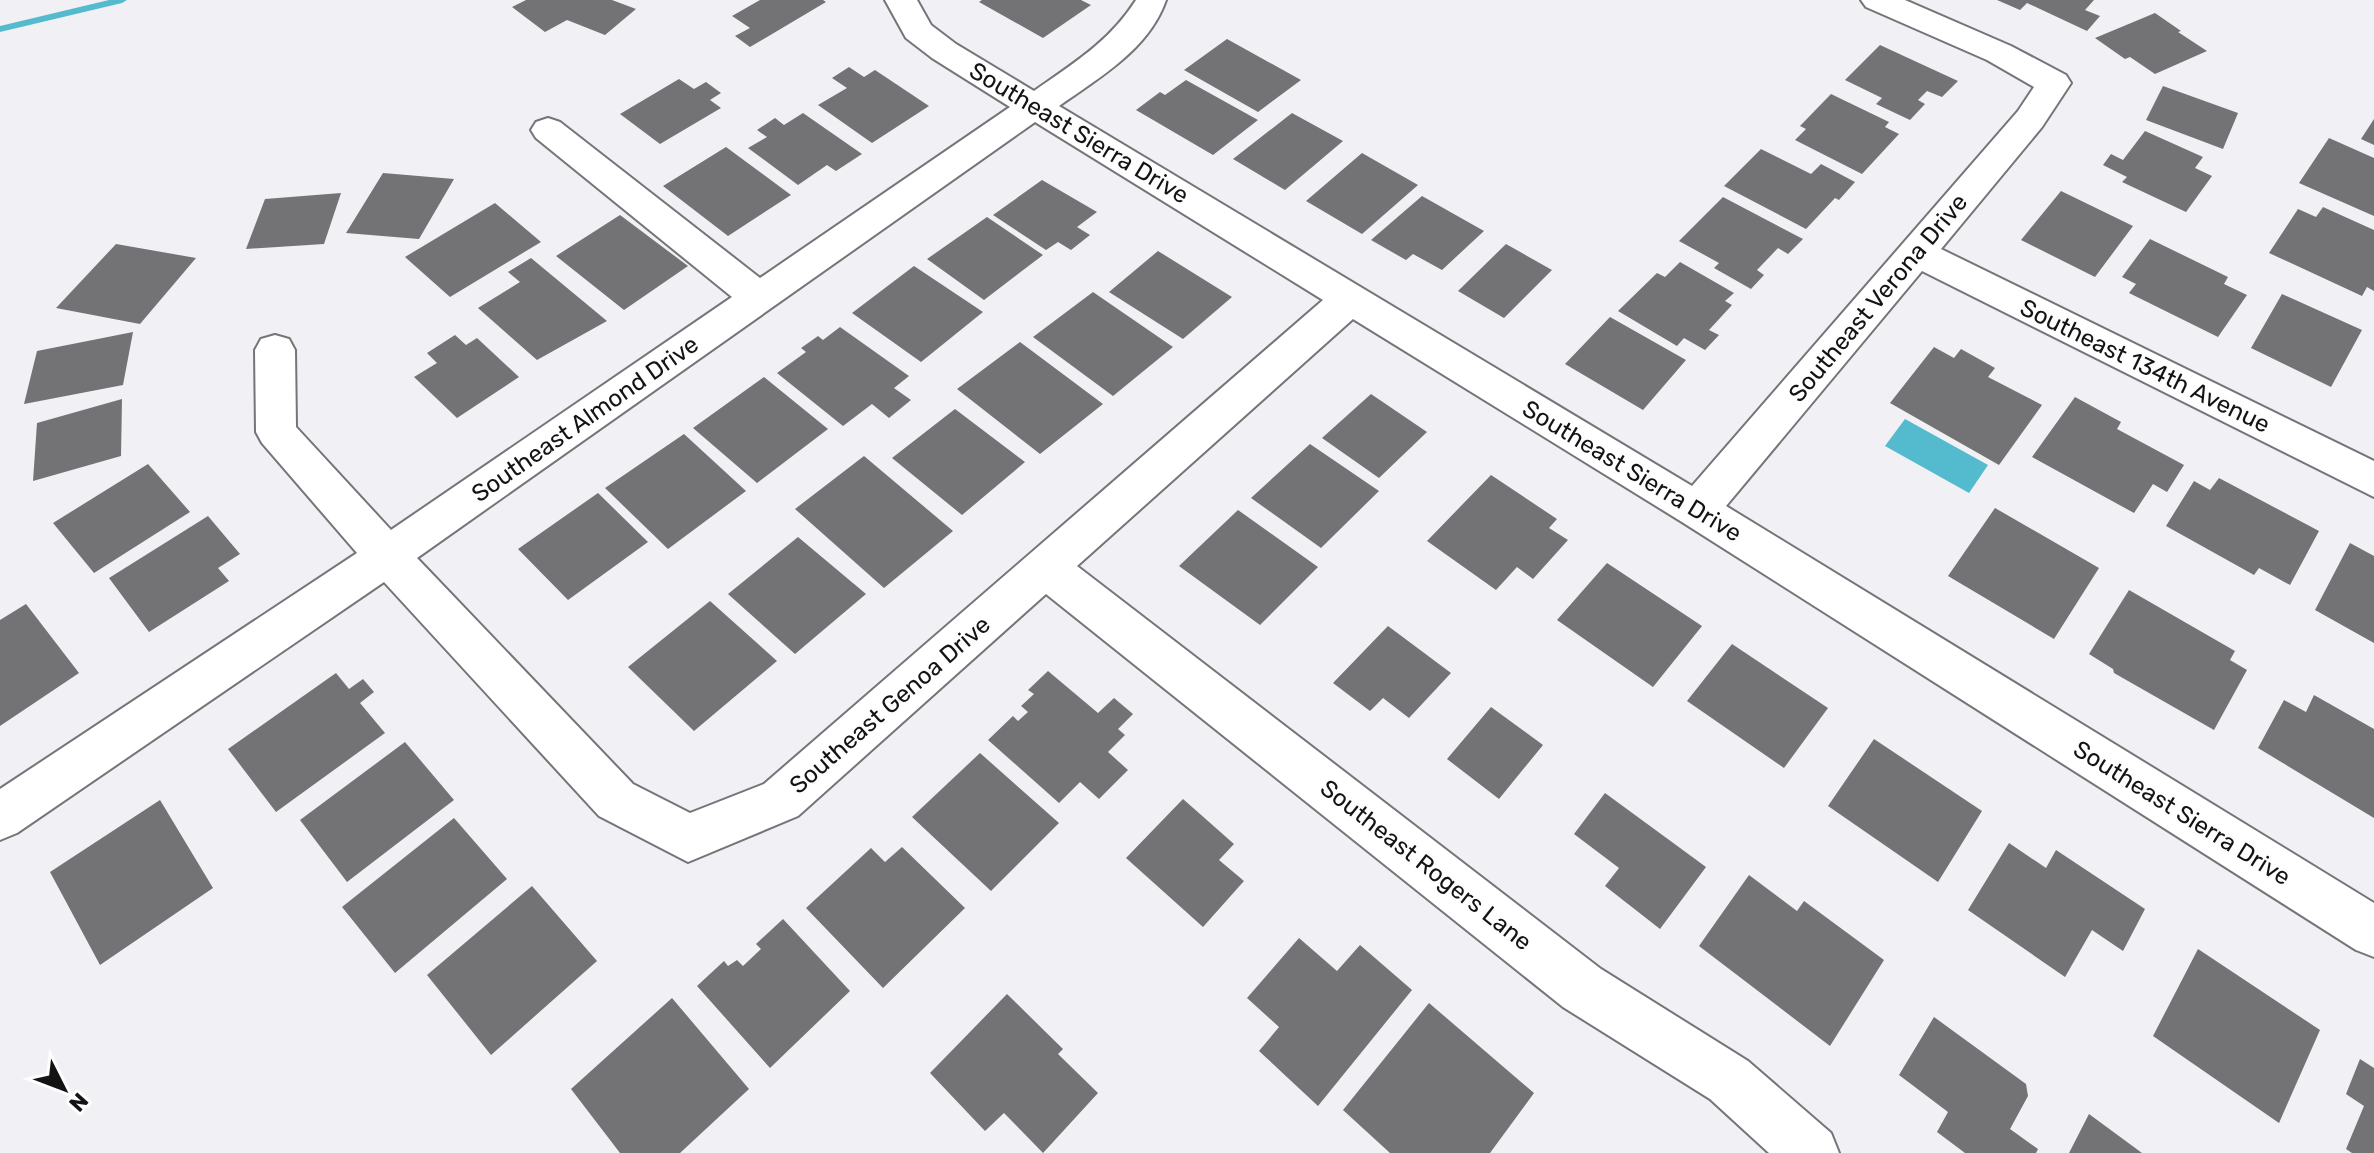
<svg xmlns="http://www.w3.org/2000/svg" width="2374" height="1153" viewBox="0 0 2374 1153" font-family="Rubik,sans-serif">
<style>
.water{fill:#54bace}
.lines{fill:none;stroke-linecap:round;stroke-linejoin:round}
.stream{fill:#54bace;fill-rule:evenodd}
.building{fill:#737275}
.street-casing{stroke:#757478;stroke-width:4}
.street{fill:#fff;fill-rule:evenodd}
.labels{text-anchor:middle;dominant-baseline:central;stroke-width:7;stroke-linejoin:round;paint-order:stroke}
.street-label{font-size:24px;fill:#131314;stroke:#fefeff}
</style>
<rect width="100%" height="100%" fill="#f1f0f4"/>
<path class="water" d="M 1905,419 L 1988,465 L 1969,493 L 1885,446 Z"/>
<g class="lines">
<path class="stream" d="M 109,0 L 127,0 L 122,3 L 0,32 L 0,26 Z"/>
</g>
<path class="building" d="M 526,0 L 612,0 L 636,9 L 605,35 L 567,20 L 545,32 L 512,7 Z
M 760,0 L 823,0 L 826,2 L 750,47 L 735,36 L 750,28 L 732,16 Z
M 982,0 L 1081,0 L 1091,5 L 1043,38 L 979,2 Z
M 1997,0 L 2094,0 L 2085,10 L 2100,16 L 2087,31 L 2027,3 L 2020,10 Z
M 2155,13 L 2181,31 L 2178,32 L 2207,51 L 2155,74 L 2130,57 L 2125,59 L 2095,38 Z
M 1227,39 L 1301,80 L 1258,112 L 1184,70 Z
M 1880,45 L 1958,81 L 1942,97 L 1927,91 L 1918,100 L 1925,104 L 1910,120 L 1876,104 L 1882,98 L 1845,80 Z
M 849,67 L 864,77 L 875,70 L 929,106 L 872,143 L 818,105 L 847,88 L 832,78 Z
M 679,79 L 694,89 L 706,82 L 721,93 L 710,100 L 721,108 L 660,144 L 620,114 Z
M 1186,80 L 1258,120 L 1213,155 L 1136,110 L 1160,92 L 1165,95 Z
M 2163,86 L 2238,113 L 2223,149 L 2146,120 Z
M 1831,94 L 1889,122 L 1885,127 L 1899,134 L 1862,174 L 1795,140 L 1806,129 L 1800,126 Z
M 803,113 L 862,154 L 836,171 L 827,165 L 798,185 L 748,148 L 767,137 L 757,130 L 775,118 L 784,125 Z
M 1292,113 L 1343,141 L 1285,190 L 1233,159 Z
M 2374,119 L 2374,145 L 2361,139 Z
M 2145,131 L 2203,157 L 2195,168 L 2212,176 L 2186,212 L 2122,182 L 2127,177 L 2103,165 L 2111,154 L 2123,160 Z
M 2329,138 L 2374,158 L 2374,216 L 2299,183 Z
M 726,147 L 791,195 L 728,236 L 663,186 Z
M 1761,149 L 1811,174 L 1821,164 L 1855,182 L 1839,200 L 1835,198 L 1806,229 L 1724,186 Z
M 1362,153 L 1418,185 L 1362,234 L 1306,201 Z
M 383,173 L 454,179 L 419,239 L 346,233 Z
M 1042,180 L 1097,212 L 1077,227 L 1090,235 L 1071,250 L 1058,242 L 1046,250 L 993,215 Z
M 2061,191 L 2133,226 L 2095,277 L 2021,240 Z
M 341,193 L 324,244 L 246,249 L 265,199 Z
M 1422,196 L 1484,231 L 1442,270 L 1413,254 L 1406,260 L 1371,240 Z
M 1723,197 L 1803,239 L 1788,254 L 1778,248 L 1757,270 L 1764,275 L 1751,289 L 1714,268 L 1719,263 L 1679,241 Z
M 495,203 L 541,242 L 450,297 L 405,257 Z
M 2323,207 L 2374,230 L 2374,291 L 2367,287 L 2362,296 L 2269,253 L 2298,209 L 2316,217 Z
M 620,215 L 688,266 L 624,310 L 556,256 Z
M 987,217 L 1043,255 L 984,300 L 927,259 Z
M 2150,239 L 2228,277 L 2224,284 L 2247,295 L 2218,337 L 2129,293 L 2136,284 L 2122,277 Z
M 116,244 L 196,258 L 140,324 L 56,308 Z
M 1506,244 L 1552,270 L 1504,318 L 1458,291 Z
M 1158,251 L 1232,297 L 1183,339 L 1109,292 Z
M 531,258 L 607,321 L 537,360 L 478,308 L 520,282 L 508,272 Z
M 1680,262 L 1734,293 L 1725,301 L 1732,305 L 1709,330 L 1719,335 L 1705,350 L 1684,338 L 1677,346 L 1618,311 L 1657,273 L 1665,277 Z
M 914,266 L 983,312 L 921,362 L 852,313 Z
M 1093,292 L 1173,347 L 1113,396 L 1033,337 Z
M 2282,294 L 2362,330 L 2331,387 L 2251,348 Z
M 1610,317 L 1686,360 L 1643,410 L 1565,364 Z
M 840,327 L 909,376 L 894,388 L 911,400 L 889,418 L 872,404 L 843,426 L 777,373 L 806,352 L 801,348 L 818,336 L 823,340 Z
M 133,332 L 123,385 L 24,404 L 37,351 Z
M 455,335 L 466,345 L 477,338 L 519,377 L 457,418 L 414,377 L 437,363 L 427,353 Z
M 1020,342 L 1103,404 L 1040,454 L 957,389 Z
M 1934,347 L 1954,358 L 1961,349 L 1995,368 L 1988,377 L 2042,405 L 1999,465 L 1890,403 Z
M 764,377 L 828,429 L 757,483 L 693,428 Z
M 1371,394 L 1427,432 L 1379,478 L 1322,438 Z
M 2075,397 L 2121,422 L 2117,429 L 2184,465 L 2167,492 L 2153,484 L 2134,513 L 2032,457 Z
M 122,399 L 121,456 L 33,481 L 37,423 Z
M 955,409 L 1025,462 L 962,515 L 892,458 Z
M 684,434 L 746,491 L 668,549 L 605,488 Z
M 1310,444 L 1379,491 L 1321,548 L 1251,498 Z
M 864,456 L 953,531 L 884,588 L 795,509 Z
M 148,464 L 190,512 L 94,573 L 53,523 Z
M 1491,475 L 1557,519 L 1549,528 L 1568,540 L 1533,579 L 1517,567 L 1496,590 L 1427,541 Z
M 2219,478 L 2319,531 L 2290,585 L 2259,568 L 2254,575 L 2166,526 L 2194,481 L 2210,490 Z
M 598,493 L 648,542 L 568,600 L 518,549 Z
M 1995,508 L 2099,568 L 2054,639 L 1948,576 Z
M 1238,510 L 1318,567 L 1260,625 L 1179,566 Z
M 208,516 L 240,554 L 218,568 L 229,581 L 149,632 L 109,578 Z
M 798,537 L 866,594 L 795,654 L 728,594 Z
M 2350,543 L 2374,556 L 2374,643 L 2315,610 Z
M 1607,563 L 1702,626 L 1653,687 L 1557,620 Z
M 2129,590 L 2235,651 L 2230,660 L 2247,670 L 2214,730 L 2114,673 L 2113,669 L 2089,654 Z
M 710,601 L 777,661 L 694,731 L 628,667 Z
M 26,604 L 79,673 L 0,726 L 0,620 Z
M 1388,626 L 1451,673 L 1409,718 L 1383,698 L 1370,711 L 1333,683 Z
M 1732,644 L 1828,708 L 1784,768 L 1687,701 Z
M 1048,671 L 1098,713 L 1114,698 L 1133,714 L 1118,729 L 1125,735 L 1108,752 L 1128,770 L 1099,799 L 1080,782 L 1059,803 L 988,740 L 1013,716 L 1018,721 L 1028,712 L 1021,706 L 1034,694 L 1028,690 Z
M 336,673 L 349,689 L 363,679 L 374,692 L 360,703 L 385,733 L 276,812 L 228,749 Z
M 2314,695 L 2374,729 L 2374,818 L 2258,748 L 2284,700 L 2306,712 Z
M 1491,707 L 1543,745 L 1499,799 L 1447,759 Z
M 1874,739 L 1982,811 L 1938,882 L 1828,806 Z
M 405,742 L 454,800 L 347,882 L 300,820 Z
M 980,753 L 1059,823 L 991,891 L 912,817 Z
M 1605,793 L 1706,867 L 1660,929 L 1605,886 L 1619,868 L 1574,834 Z
M 1183,799 L 1234,844 L 1219,860 L 1244,881 L 1203,927 L 1126,858 Z
M 160,800 L 213,888 L 100,965 L 50,872 Z
M 454,818 L 507,879 L 395,973 L 342,907 Z
M 2009,843 L 2046,868 L 2056,850 L 2145,909 L 2123,951 L 2092,930 L 2065,977 L 1968,910 Z
M 902,847 L 965,908 L 883,988 L 806,908 L 871,848 L 885,862 Z
M 1749,875 L 1797,911 L 1804,901 L 1884,960 L 1830,1046 L 1699,946 Z
M 532,886 L 597,961 L 491,1055 L 427,975 Z
M 783,919 L 850,991 L 770,1068 L 697,986 L 724,961 L 728,966 L 737,960 L 743,966 L 761,949 L 756,944 Z
M 1299,938 L 1337,971 L 1360,945 L 1412,990 L 1318,1106 L 1259,1051 L 1279,1027 L 1247,998 Z
M 2198,949 L 2320,1030 L 2279,1123 L 2153,1036 Z
M 1007,994 L 1063,1049 L 1058,1054 L 1098,1093 L 1043,1153 L 1004,1113 L 985,1131 L 930,1073 Z
M 672,998 L 749,1089 L 680,1153 L 620,1153 L 571,1089 Z
M 1429,1003 L 1534,1093 L 1490,1153 L 1390,1153 L 1343,1110 Z
M 1934,1017 L 2026,1084 L 2028,1096 L 2010,1129 L 2038,1149 L 2036,1153 L 1965,1153 L 1937,1132 L 1948,1112 L 1899,1075 Z
M 2360,1059 L 2374,1068 L 2374,1153 L 2352,1153 L 2346,1149 L 2364,1106 L 2346,1094 Z
M 2089,1114 L 2142,1153 L 2069,1153 Z"/>
<g class="lines">
<defs>
<path id="street" d="M 885,0 L 917,0 L 931,25 L 956,44 L 1034,91 C 1074,63 1110,41 1136,0 L 1166,0 C 1149,49 1100,77 1059,106 L 1692,486 L 2018,111 L 2034,87 L 1987,60 L 1866,7 L 1861,0 L 1905,0 L 2011,46 L 2066,75 L 2071,83 L 2042,127 L 1941,249 L 2374,461 L 2374,497 L 1922,271 L 1726,506 L 2374,903 L 2374,957 L 2356,950 L 1682,522 L 1353,319 L 1077,566 L 1601,969 L 1748,1061 L 1831,1133 L 1839,1153 L 1769,1153 L 1710,1099 L 1563,1007 L 1046,594 L 798,816 L 688,862 L 599,816 L 384,582 L 17,833 L 0,840 L 0,789 L 357,553 L 262,443 L 256,432 L 255,350 L 261,339 L 275,335 L 289,339 L 295,350 L 296,427 L 391,530 L 732,297 L 536,138 L 531,130 L 536,122 L 548,118 L 560,122 L 760,278 L 1010,107 L 932,58 L 906,38 ZM 1035,122 L 1323,300 L 764,784 L 690,813 L 633,784 L 417,558 Z"/>
</defs>
<use href="#street" class="street-casing"/>
<use href="#street" class="street"/>
</g>
<g class="labels">
<g class="street-label">
<text transform="translate(1079 133) rotate(31)">Southeast Sierra Drive</text>
<text transform="translate(1878 298) rotate(-50)">Southeast Verona Drive</text>
<text transform="translate(2145 366) rotate(26)">Southeast 134th Avenue</text>
<text transform="translate(585 419) rotate(-35)">Southeast Almond Drive</text>
<text transform="translate(1632 471) rotate(31)">Southeast Sierra Drive</text>
<text transform="translate(890 705) rotate(-41)">Southeast Genoa Drive</text>
<text transform="translate(2182 813) rotate(32)">Southeast Sierra Drive</text>
<text transform="translate(1426 865) rotate(38)">Southeast Rogers Lane</text>
</g>
</g>
<g transform="translate(64 1089) rotate(132)" stroke="#fefeff" stroke-width="6" paint-order="stroke">
<path d="M0-6L14 30L0 20L-14 30Z" fill="#131314"/>
<text y="-12" font-size="22" font-weight="bold" text-anchor="middle" fill="#131314">N</text>
</g>
</svg>
